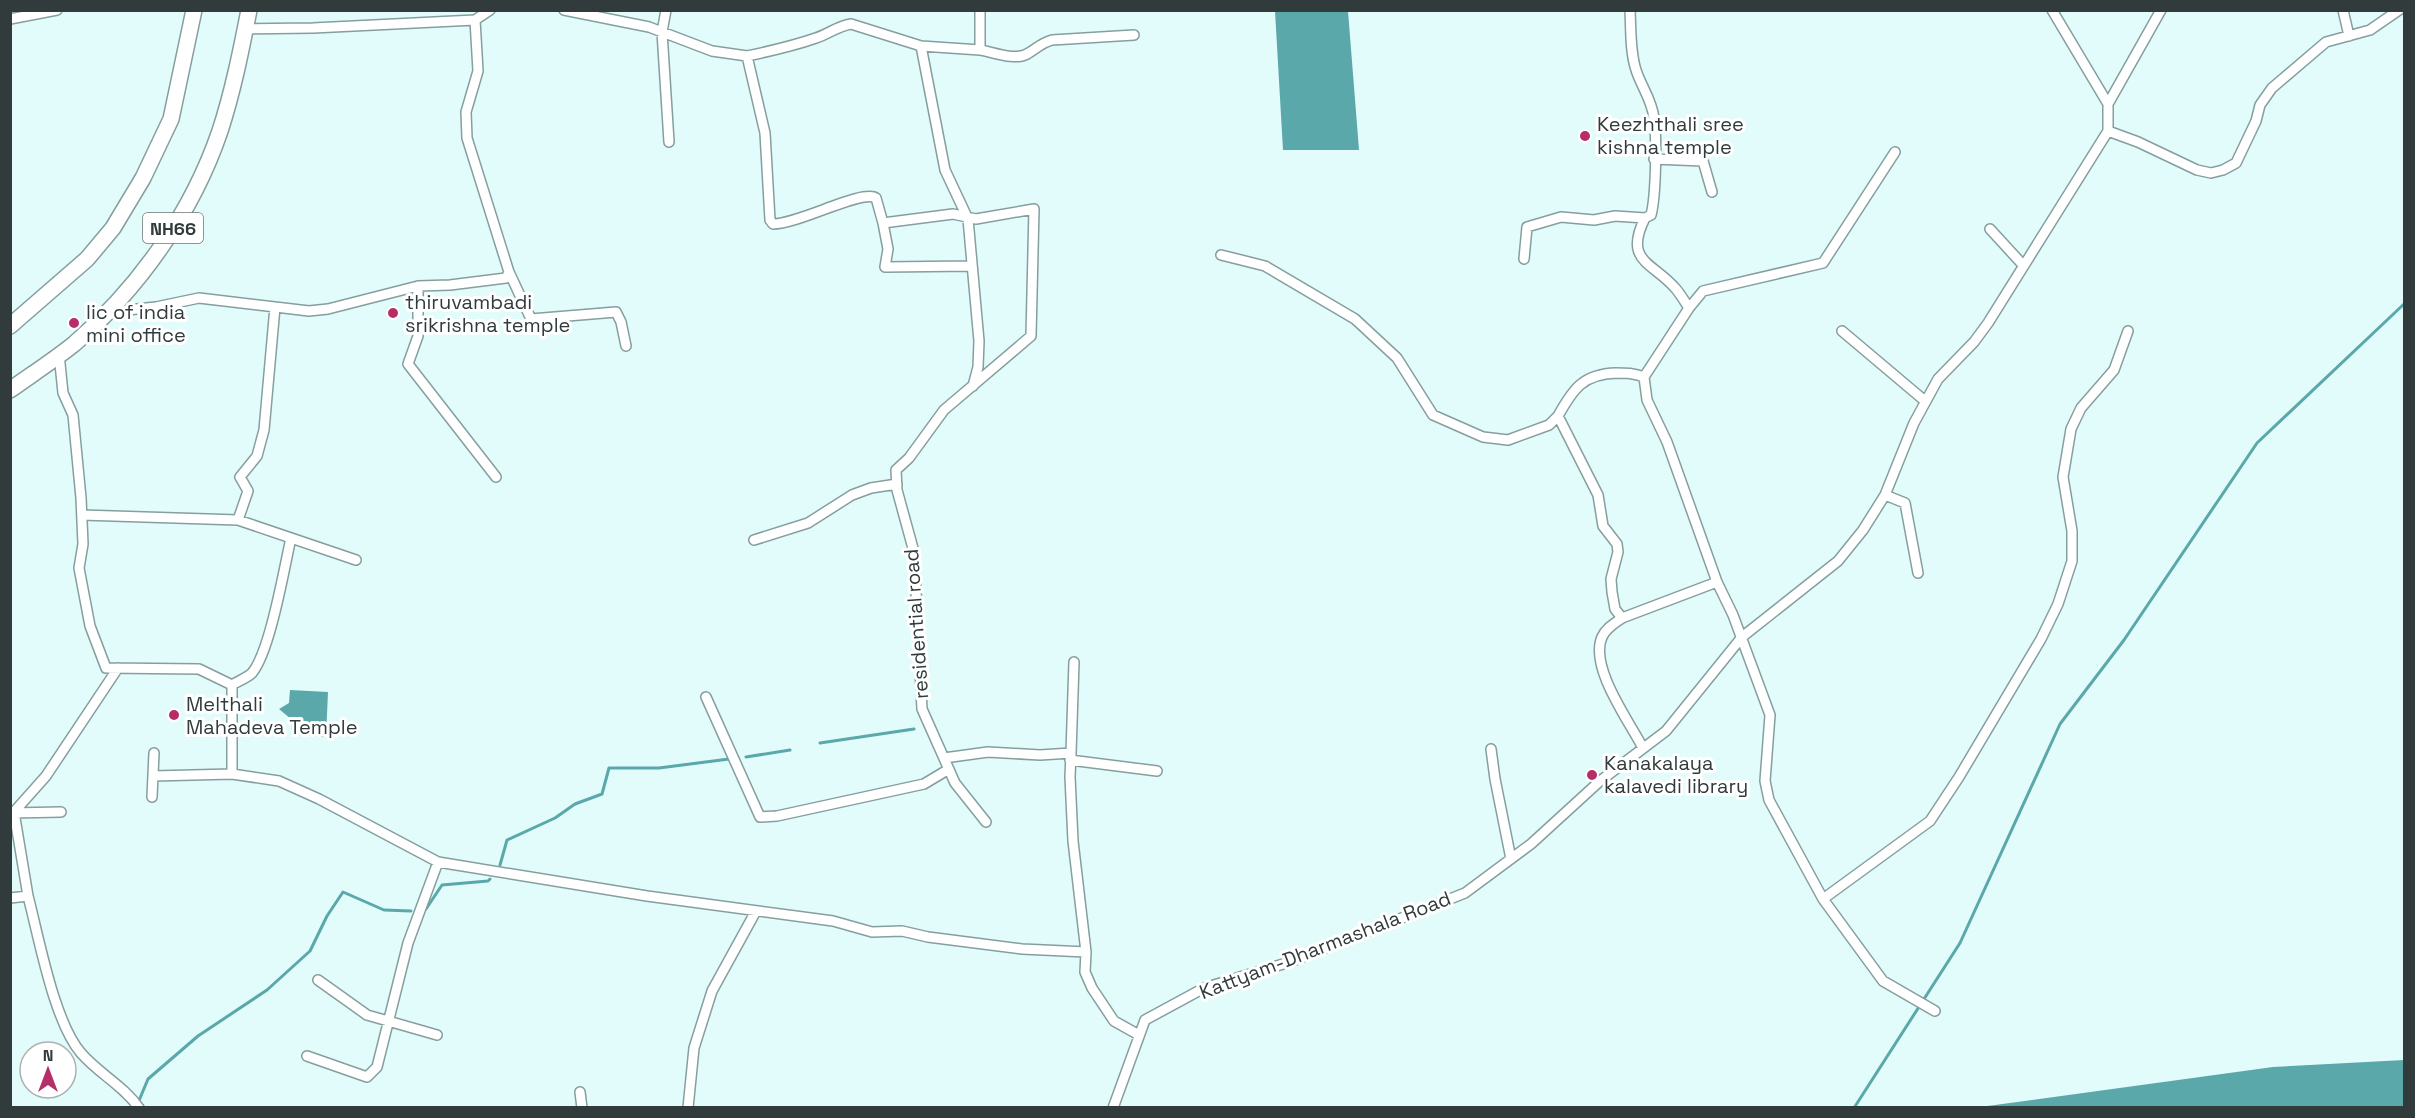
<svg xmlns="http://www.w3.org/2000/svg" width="2415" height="1118" viewBox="0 0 2415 1118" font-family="'Space Grotesk',sans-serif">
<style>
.water{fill:#5aa8aa}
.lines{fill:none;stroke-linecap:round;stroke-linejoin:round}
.stream{stroke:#5aa8aa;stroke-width:3}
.minor-casing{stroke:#869e9e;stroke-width:12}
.trunk-casing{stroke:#869e9e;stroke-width:18}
.minor{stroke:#fff;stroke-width:9}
.trunk{stroke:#fff;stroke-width:15}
.poi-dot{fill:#b72d68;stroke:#fff;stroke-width:2}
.labels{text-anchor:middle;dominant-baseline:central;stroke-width:6;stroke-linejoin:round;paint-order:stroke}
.shield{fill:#fff;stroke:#6f7676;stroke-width:1.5}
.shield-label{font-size:18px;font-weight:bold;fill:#313b3c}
.poi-label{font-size:20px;fill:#313b3c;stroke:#fff;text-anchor:start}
.street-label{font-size:20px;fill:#313b3c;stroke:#fff}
</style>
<rect width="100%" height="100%" fill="#e2fbfb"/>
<path class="water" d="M 1275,11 L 1348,11 L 1359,150 L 1283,150 Z
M 290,690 L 328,692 L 326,737 L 296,735 L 291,729 L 291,719 L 279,709 L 289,703 Z
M 2404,1060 L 2404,1107 L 1980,1107 L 2273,1067 Z"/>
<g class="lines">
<path class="stream" d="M 820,743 L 914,729
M 746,757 L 790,750
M 500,865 L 507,840 L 555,818 L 575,804 L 602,794 L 609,768 L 659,768 L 729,759
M 426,909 L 442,885 L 488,881 L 490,879
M 138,1103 L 148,1079 L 198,1036 L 267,990 L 310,951 L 327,916 L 343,892 L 384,910 L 411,911
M 1854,1108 L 1960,943 L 2060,724 L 2124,640 L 2257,443 L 2404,304"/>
<defs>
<path id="minor" d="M 564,10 L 649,27 L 712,51 L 747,56
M 666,10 L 662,32 L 669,142
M 2052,10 L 2108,104
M 2343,10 L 2349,36
M 10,19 L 57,10
M 475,20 L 490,10
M 921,46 L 851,24 C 838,26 828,34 816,38 C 793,46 771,51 747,56 L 765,133 L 770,220 L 773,224 C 799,224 862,189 876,198 L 883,223 L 953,214 L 976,219 L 1034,209 L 1031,336 L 944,410 L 909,458 L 896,470 L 897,490 L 914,552 L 922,709 L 955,783 L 986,822
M 980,50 C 993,52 1015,61 1027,54 C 1036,49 1041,43 1052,40 L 1134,35
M 2108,131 L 2138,142 L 2197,170 L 2211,173 L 2223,170 L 2236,163 L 2256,121 L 2260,105 L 2272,88 L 2326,42 L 2370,30 L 2399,10
M 1654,159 L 1703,161 L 1712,192
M 883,223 L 888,249 L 885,267 L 972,266
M 1990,229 L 2023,265
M 1221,255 L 1265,266 L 1355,319 L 1397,358 L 1433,415 L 1483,437 L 1508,440 L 1549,425 L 1558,416
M 1524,259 L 1527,227 L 1561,217 L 1594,220 L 1615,216 L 1645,218 L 1651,215 C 1656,196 1657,138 1654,118 C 1652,100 1641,86 1636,70 C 1630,52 1631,29 1630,10
M 509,272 L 531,319 L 616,312 L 621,322 L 626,346
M 418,286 L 418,336 L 408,364 L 496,477
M 1689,308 L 1703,291 L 1823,263 L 1895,152
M 108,312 L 156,307 L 199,298 L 309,311 L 328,309 L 418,286 L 450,285 L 506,278 L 509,272 L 467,138 L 466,112 L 478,71 L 475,20 L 313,28 L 245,29
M 1842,331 L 1925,401
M 59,354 L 63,393 L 73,415 L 81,498 L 83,544 L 79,568 L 90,626 L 106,668 L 199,669 L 232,685 L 232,774 L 279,781 L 319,799 L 438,862 L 647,896 L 833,921 L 872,932 L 902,931 L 928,937 L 1022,949 L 1086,952
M 1644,377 L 1689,308 C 1685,302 1681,295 1676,289 C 1653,262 1623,262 1645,218
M 973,386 L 978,367 L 979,341 L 968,219 L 945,170 L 921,46 L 980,50 L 980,10
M 1885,495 L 1905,503 L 1918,573
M 82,515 L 238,520 L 356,560
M 238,520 L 248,491 L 240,477 L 257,456 L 264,430 L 275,307
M 754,540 L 808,523 L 852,495 L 871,488 L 897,484
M 1622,618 L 1717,582
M 232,685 C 238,681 247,678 252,673 C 270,652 284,569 291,538
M 706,697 L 760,817 L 777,816 L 924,784 L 949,769
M 1643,748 C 1629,721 1589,667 1602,637 C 1606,628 1615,623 1622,618 L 1615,609 L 1612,592 L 1611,579 L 1618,552 L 1617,544 L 1603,526 L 1598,495 L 1558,416 C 1573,389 1583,374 1616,373 C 1626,373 1634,373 1644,377 L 1647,400 L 1667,442 L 1717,582 L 1733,615 L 1770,715 L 1765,781 L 1769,800 L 1823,899 L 1883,981 L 1935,1011
M 1491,749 L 1495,779 L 1511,859
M 1071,753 L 1074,662
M 944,758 L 988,752 L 1040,755 L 1071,753 L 1070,777 L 1073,841 L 1086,952 L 1085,972 L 1092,988 L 1114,1021 L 1139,1035
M 1070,760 L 1157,771
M 153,776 L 232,774
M 152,797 L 154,753
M 12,813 L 61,812
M 28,896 L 14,812 L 46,776 L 118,668
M 10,898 L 28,896 C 39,938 54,1022 81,1053 C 98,1073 124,1086 139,1108
M 1823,899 L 1930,821 L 1959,777 L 2041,639 L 2058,604 L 2072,561 L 2072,531 L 2063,477 L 2071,429 L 2081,408 L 2114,370 L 2128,331
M 318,980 L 367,1015 L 437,1035
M 307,1056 L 367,1077 L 377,1067 L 408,943 L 438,862
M 580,1092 L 582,1108
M 688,1108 L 694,1048 L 712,991 L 756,911
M 1113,1108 L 1145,1020 L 1204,988 L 1293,961 L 1465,893 L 1531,844 L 1600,781 L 1666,731 L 1742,637 L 1838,561 L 1863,530 L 1885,495 L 1914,423 L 1938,379 L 1974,342 L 1988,323 L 2108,131 L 2108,104 L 2161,10"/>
<path id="trunk" d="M 10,326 L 87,259 L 113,228 L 143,178 L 171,119 L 194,10
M 10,390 C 31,375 54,360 74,344 C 139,288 192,213 220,131 C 233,91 241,51 249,10"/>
</defs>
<use href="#minor" class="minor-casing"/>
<use href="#trunk" class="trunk-casing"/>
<use href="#minor" class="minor"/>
<use href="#trunk" class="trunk"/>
</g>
<g class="poi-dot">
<circle cx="1585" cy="136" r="6"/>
<circle cx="393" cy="313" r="6"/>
<circle cx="74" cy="323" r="6"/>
<circle cx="174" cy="715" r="6"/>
<circle cx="1592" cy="775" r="6"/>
</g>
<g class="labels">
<rect class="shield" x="143" y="213" width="60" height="30" rx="4.5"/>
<g class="shield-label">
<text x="173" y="228">NH66</text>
</g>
<g class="poi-label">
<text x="1597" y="124">Keezhthali sree<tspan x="1597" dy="23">kishna temple</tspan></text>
<text x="405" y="302">thiruvambadi<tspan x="405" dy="23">srikrishna temple</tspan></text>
<text x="86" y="312">lic of india<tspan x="86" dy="23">mini office</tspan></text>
<text x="186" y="704">Melthali<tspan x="186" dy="23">Mahadeva Temple</tspan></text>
<text x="1604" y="763">Kanakalaya<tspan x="1604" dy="23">kalavedi library</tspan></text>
</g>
<g class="street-label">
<text transform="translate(916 624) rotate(-94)">residential road</text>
<text transform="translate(1325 945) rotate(-21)">Kattyam-Dharmashala Road</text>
</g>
</g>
<rect width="2415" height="1118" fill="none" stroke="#313b3c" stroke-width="24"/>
<g transform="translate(48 1070)"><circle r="28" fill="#ffffff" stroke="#adb1b1" stroke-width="1.5"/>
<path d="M0-4.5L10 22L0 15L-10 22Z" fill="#b72d68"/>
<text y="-9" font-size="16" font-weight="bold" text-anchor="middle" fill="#313b3c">N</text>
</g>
</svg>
